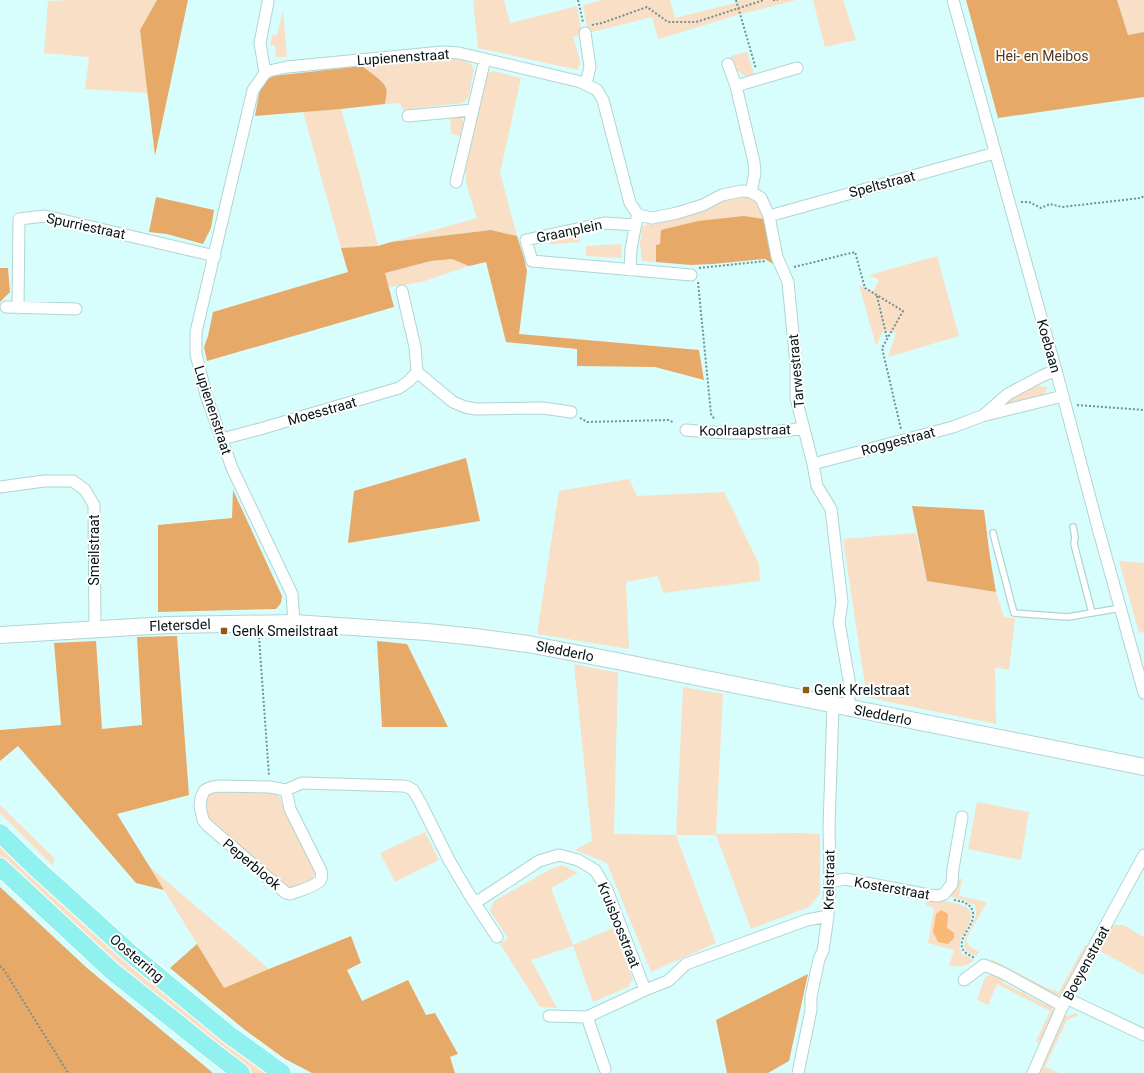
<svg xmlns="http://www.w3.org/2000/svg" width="1144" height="1073" viewBox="0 0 1144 1073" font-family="Roboto,sans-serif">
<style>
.green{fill:#f8dfc6}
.forest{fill:#e7a968}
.water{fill:#f8b977}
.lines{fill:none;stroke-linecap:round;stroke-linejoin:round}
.lane-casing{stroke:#afd5d3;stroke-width:8}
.street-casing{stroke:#afd5d3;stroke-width:13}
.secondary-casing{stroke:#afd5d3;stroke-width:18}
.primary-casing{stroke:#fff;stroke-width:20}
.path{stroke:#759090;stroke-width:2;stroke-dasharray:2 2;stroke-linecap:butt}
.lane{stroke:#fff;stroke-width:5.5}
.street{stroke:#fff;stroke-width:11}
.secondary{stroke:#fff;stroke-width:16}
.primary{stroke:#91f1ef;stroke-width:18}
.poi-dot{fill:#925a13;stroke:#fff;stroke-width:1.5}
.labels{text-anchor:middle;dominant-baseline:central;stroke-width:4;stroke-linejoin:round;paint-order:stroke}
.park-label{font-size:14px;fill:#51371b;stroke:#fff}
.street-label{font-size:14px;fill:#061414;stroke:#fff}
.poi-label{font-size:14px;fill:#061414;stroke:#fff;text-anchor:start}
</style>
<rect width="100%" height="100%" fill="#d7fefd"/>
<path class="green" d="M 71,0 L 157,0 L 140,30 L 148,93 L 85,89 L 89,57 L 44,53 L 48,1 Z
M 473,0 L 504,0 L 510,23 L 577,6 L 582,35 L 573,36 L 580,61 L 578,70 L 478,48 Z
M 602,0 L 670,0 L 675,18 L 735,3 L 741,0 L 796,0 L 737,15 L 669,36 L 658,39 L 652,17 L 588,33 L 583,5 Z
M 813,0 L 843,0 L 856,40 L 825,47 Z
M 1117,0 L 1144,0 L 1144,32 L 1128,35 Z
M 283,11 L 287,57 L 276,57 L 275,45 L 270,45 L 273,34 L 277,35 Z
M 747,52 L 754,74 L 745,76 L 735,69 L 731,56 Z
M 449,58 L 465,61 L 471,64 L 474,70 L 468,99 L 461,103 L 403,110 L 400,103 L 385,104 C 385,100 388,92 386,88 C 384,81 368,72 362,66 Z
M 493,71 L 521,78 L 500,173 L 517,236 L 491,230 L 391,242 L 477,218 L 467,187 L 465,169 L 483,86 L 488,73 Z
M 341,109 L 359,172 L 378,246 L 341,248 L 303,112 Z
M 450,116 L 457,116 L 462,118 L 464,125 L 461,136 L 451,134 Z
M 744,195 L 756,200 L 764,219 L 744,216 L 656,245 L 656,262 L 642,261 L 640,244 L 642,227 L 654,221 L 708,210 L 723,200 Z
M 579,234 L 580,242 L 550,244 L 551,240 Z
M 621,244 L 622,258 L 586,256 L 586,246 Z
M 937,256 L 959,336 L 888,357 L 896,333 L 883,331 L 876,346 L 859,285 L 873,291 L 879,280 L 869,275 Z
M 452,259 L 469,266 L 422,282 L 389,287 L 385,273 L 431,261 Z
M 1039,386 L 1048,387 L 1045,393 L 1040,397 L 1004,406 L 1004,403 L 1027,388 Z
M 629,479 L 637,496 L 724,492 L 759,564 L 760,581 L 663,593 L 658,576 L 626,582 L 629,649 L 537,634 L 559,491 Z
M 916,533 L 927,581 L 996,592 L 1004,617 L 1015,618 L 1009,670 L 995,667 L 996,724 L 870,698 L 865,685 L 843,539 Z
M 1119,561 L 1144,563 L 1144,632 L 1139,633 Z
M 574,664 L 618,673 L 614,834 L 676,835 L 683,687 L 723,694 L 716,834 L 800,833 L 820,834 L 820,894 L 809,907 L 751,929 L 716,835 L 676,835 L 716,943 L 651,972 L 607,863 L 575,850 L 592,841 Z
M 214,791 L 272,791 L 277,793 L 303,843 L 316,872 C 310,886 301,887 288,889 L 208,820 L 203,811 L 205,797 Z
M 977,802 L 1029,812 L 1021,860 L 968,849 Z
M 0,805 L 54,858 L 53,866 L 0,813 Z
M 425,832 L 439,860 L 395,882 L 380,853 Z
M 0,843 L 271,1073 L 253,1073 L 235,1061 L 161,1002 L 91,942 L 0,857 Z
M 562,865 L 578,873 L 551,888 L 573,945 L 613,928 L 633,979 L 628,987 L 593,1002 L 573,946 L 531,960 L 557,1008 L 540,1007 L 500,944 L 508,938 L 490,911 L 494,901 L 549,870 Z
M 150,867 L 253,955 L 269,969 L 224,988 Z
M 959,879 L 962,879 L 959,896 L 987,902 L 966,939 L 969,946 L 979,952 L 976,956 C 973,955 970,954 968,952 C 956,943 976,925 976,913 C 976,909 976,908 974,904 L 972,905 L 966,901 L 952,897 L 950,896 L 956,882 Z
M 928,900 C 939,901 975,901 971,918 C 969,926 963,934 960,941 L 960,948 L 962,952 L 961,954 L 962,955 L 964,954 L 974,960 C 967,967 959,967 949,966 L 954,950 L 928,943 L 934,908 L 926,905 Z
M 1112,925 L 1123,925 L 1144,937 L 1144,975 L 1098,950 Z
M 1085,945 L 1091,946 L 1066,990 L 1059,995 L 1055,995 L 992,963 L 991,959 L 1047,988 L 1059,992 Z
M 993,975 L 1003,979 L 1002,982 L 1021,992 L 1023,989 L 1026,991 L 1025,994 L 1044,1004 L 1046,1001 C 1048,1002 1050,1003 1051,1005 C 1057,1014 1048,1030 1045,1038 L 1041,1040 L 1040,1043 L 1036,1041 L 1050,1011 L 997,984 L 988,1005 L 977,1000 L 984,980 L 987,976 Z
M 1075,1013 L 1079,1015 L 1067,1020 L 1045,1067 L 1059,1073 L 1038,1073 L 1063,1018 L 1065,1015 L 1068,1016 Z"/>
<path class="forest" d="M 157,0 L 188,0 L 155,156 L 140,30 Z
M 966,0 L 1117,0 L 1128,35 L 1144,32 L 1144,97 L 998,118 Z
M 362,66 C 368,71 384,81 386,88 C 388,92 385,100 385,104 L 341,109 L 255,116 L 259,94 L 264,82 L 273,76 Z
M 156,197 L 214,210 L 211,228 L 203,244 L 167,234 L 149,232 Z
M 744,216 L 764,219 L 766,227 L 773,264 L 765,259 L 713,264 L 691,265 L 656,262 L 656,245 L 660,244 L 661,230 L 698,221 Z
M 491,230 L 517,236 L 524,258 L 527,271 L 519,334 L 699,350 L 704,380 L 655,367 L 577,366 L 577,349 L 506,342 L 486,262 L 469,266 L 452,259 L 431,261 L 385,273 L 394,307 L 207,361 L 204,347 L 208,336 L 213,312 L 348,272 L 341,248 L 378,246 L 391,242 Z
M 0,268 L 8,268 L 10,292 L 0,302 Z
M 466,458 L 480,521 L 348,543 L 354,491 Z
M 233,490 L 282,596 L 281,603 L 276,609 L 158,612 L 158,525 L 232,518 Z
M 912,506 L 984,510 L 990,557 L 996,592 L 927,581 Z
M 177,636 L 189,795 L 117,814 L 164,890 L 136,883 L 18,746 L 0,761 L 0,730 L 61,725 L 54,643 L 96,641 L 102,729 L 142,725 L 137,637 Z
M 377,641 L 407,644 L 448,727 L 382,727 Z
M 0,887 L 87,968 L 213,1073 L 0,1073 Z
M 351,936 L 361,963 L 347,970 L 362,1001 L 408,980 L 426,1015 L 435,1013 L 458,1054 L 450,1057 L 455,1073 L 312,1073 L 285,1059 L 245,1030 L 170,968 L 197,944 L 224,988 L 269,969 Z
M 808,974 L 789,1061 L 768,1073 L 727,1073 L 716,1020 Z"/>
<path class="water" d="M 941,910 L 948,914 L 947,928 L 954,933 L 954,938 L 948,944 L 938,942 L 933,932 L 936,914 Z"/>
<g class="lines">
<defs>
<path id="lane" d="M 1073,527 L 1075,537 L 1074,544 L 1092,613
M 993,533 L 1014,613 L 1068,617 L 1121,608"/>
<path id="street" d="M 953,0 L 1063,396 L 1098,528 L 1144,693
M 585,33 L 590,67 L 586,84
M 728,64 L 736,86 L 754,162 L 755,173 L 751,192
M 265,73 L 260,43 L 268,2
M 736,86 L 797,68
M 408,116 L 472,110
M 456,182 L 485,59
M 769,216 L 995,153
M 636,225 L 604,223 L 526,240 L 532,261 L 691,275
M 630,270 L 631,249 L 637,217
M 402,291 L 415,347 L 417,372 L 453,402 L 465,407 L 476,409 L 543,408 L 571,412
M 6,307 L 76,309
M 18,308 L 19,219 L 45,216 L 215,256
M 984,415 L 1008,394 L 1040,377 L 1055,370
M 686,430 C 725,434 765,435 803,428
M 222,439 L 260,429 L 399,388 L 409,381 L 417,372
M 813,464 L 953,427 L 982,416 L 1063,396
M 0,487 L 44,481 L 73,481 L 85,490 L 94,505 L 95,629
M 294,623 L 292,594 L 232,468 L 206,395 L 196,354 L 196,332 L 253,90 L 265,73 L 269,71 L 287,67 L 442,52 L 459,53 L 581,82 L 597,90 L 603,100 L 630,203 L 638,215 L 652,218 L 677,213 L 703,205 L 722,195 L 742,191 L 751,192 L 761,198 L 769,216 L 777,257 L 788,282 L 796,365 L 796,398 L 813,464 L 817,486 L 831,509 L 842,602 L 839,622 L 849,680 L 849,708
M 286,790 L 290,809 L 321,871 C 322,875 322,878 320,881 C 314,887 298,891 290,894 L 286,893 L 207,825 L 203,820 L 200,806 L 201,798 L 204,791 L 207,789 L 212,787 L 220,786 L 270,787 L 286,790 L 302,783 L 403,786 L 408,787 L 413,790 L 420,802 L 449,860 L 469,894 L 497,937
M 830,882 L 845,879 L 929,895 L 938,896 L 944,894 L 952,884 L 953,869 L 962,817
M 475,903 L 539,861 L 559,855 L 578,860 L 595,870 L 607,890 L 645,990
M 964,980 L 984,965 L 1001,972 L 1063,1006
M 1066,998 L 1144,1035
M 549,1016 L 587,1017 L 645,990 L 668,981 L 686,964 L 807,920 L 828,916
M 587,1017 L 605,1069
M 798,1073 L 811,1010 L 811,997 L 819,959 L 823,951 L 828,916 L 830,882 L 829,828 L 833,705
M 1033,1073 L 1066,998 L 1144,855"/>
<path id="secondary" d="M 0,635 L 168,625 L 294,623 L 427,632 L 475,637 L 528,644 L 612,660 L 1144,767"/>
<path id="primary" d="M 0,833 L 35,867 L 130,953 L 228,1034 L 282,1073
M 0,867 L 112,971 L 211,1050 L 241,1073"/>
</defs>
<use href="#lane" class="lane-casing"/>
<use href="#street" class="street-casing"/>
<use href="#secondary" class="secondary-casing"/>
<use href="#primary" class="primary-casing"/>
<path class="path" d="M 578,0 L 583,22
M 736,0 L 756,69
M 773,0 L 778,0
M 592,25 L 602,23 L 647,7 L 668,22 L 696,22 L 764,0
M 1021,202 L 1029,202 L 1041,208 L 1050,204 L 1062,207 L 1141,198 L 1144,196
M 794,267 L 855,252 L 865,288 L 903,311 L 882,348 L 901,429
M 699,268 L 766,261
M 698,282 L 711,414 L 715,420
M 877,296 L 887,338
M 1077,405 L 1144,410
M 580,418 L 587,422 L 668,420 L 673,422
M 259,637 L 269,776
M 954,900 L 964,902 L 971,907 C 972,910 974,913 973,916 C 973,928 953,942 966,953 C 968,955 972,956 974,958
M 0,966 L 4,970 L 68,1073"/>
<use href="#lane" class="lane"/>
<use href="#street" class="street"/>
<use href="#secondary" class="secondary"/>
<use href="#primary" class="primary"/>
</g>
<g class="poi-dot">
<rect x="220" y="627" width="8" height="8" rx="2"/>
<rect x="802" y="686" width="8" height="8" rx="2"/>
</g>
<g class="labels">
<g class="park-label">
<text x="1042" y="56">Hei- en Meibos</text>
</g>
<g class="street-label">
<text transform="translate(403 57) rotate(-4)">Lupienenstraat</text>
<text transform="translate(882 184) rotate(-15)">Speltstraat</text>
<text transform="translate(86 226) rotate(12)">Spurriestraat</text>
<text transform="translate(569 231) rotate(-12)">Graanplein</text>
<text transform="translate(1049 346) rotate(74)">Koebaan</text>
<text transform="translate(796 371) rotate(-95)">Tarwestraat</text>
<text transform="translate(213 410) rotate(72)">Lupienenstraat</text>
<text transform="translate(322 411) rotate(-16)">Moesstraat</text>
<text transform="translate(745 430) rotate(-1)">Koolraapstraat</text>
<text transform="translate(898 441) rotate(-15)">Roggestraat</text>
<text transform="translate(94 550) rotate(-90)">Smeilstraat</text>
<text transform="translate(180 625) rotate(-2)">Fletersdel</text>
<text transform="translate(565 651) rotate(11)">Sledderlo</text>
<text transform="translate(883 715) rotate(11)">Sledderlo</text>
<text transform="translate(252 864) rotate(40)">Peperblook</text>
<text transform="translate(829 880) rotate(-89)">Krelstraat</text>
<text transform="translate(892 888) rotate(10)">Kosterstraat</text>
<text transform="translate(619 925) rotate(68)">Kruisbosstraat</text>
<text transform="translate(137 958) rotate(40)">Oosterring</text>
<text transform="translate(1086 963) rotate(-62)">Boeyenstraat</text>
</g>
<g class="poi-label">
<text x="232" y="631">Genk Smeilstraat</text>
<text x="814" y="690">Genk Krelstraat</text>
</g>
</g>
</svg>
